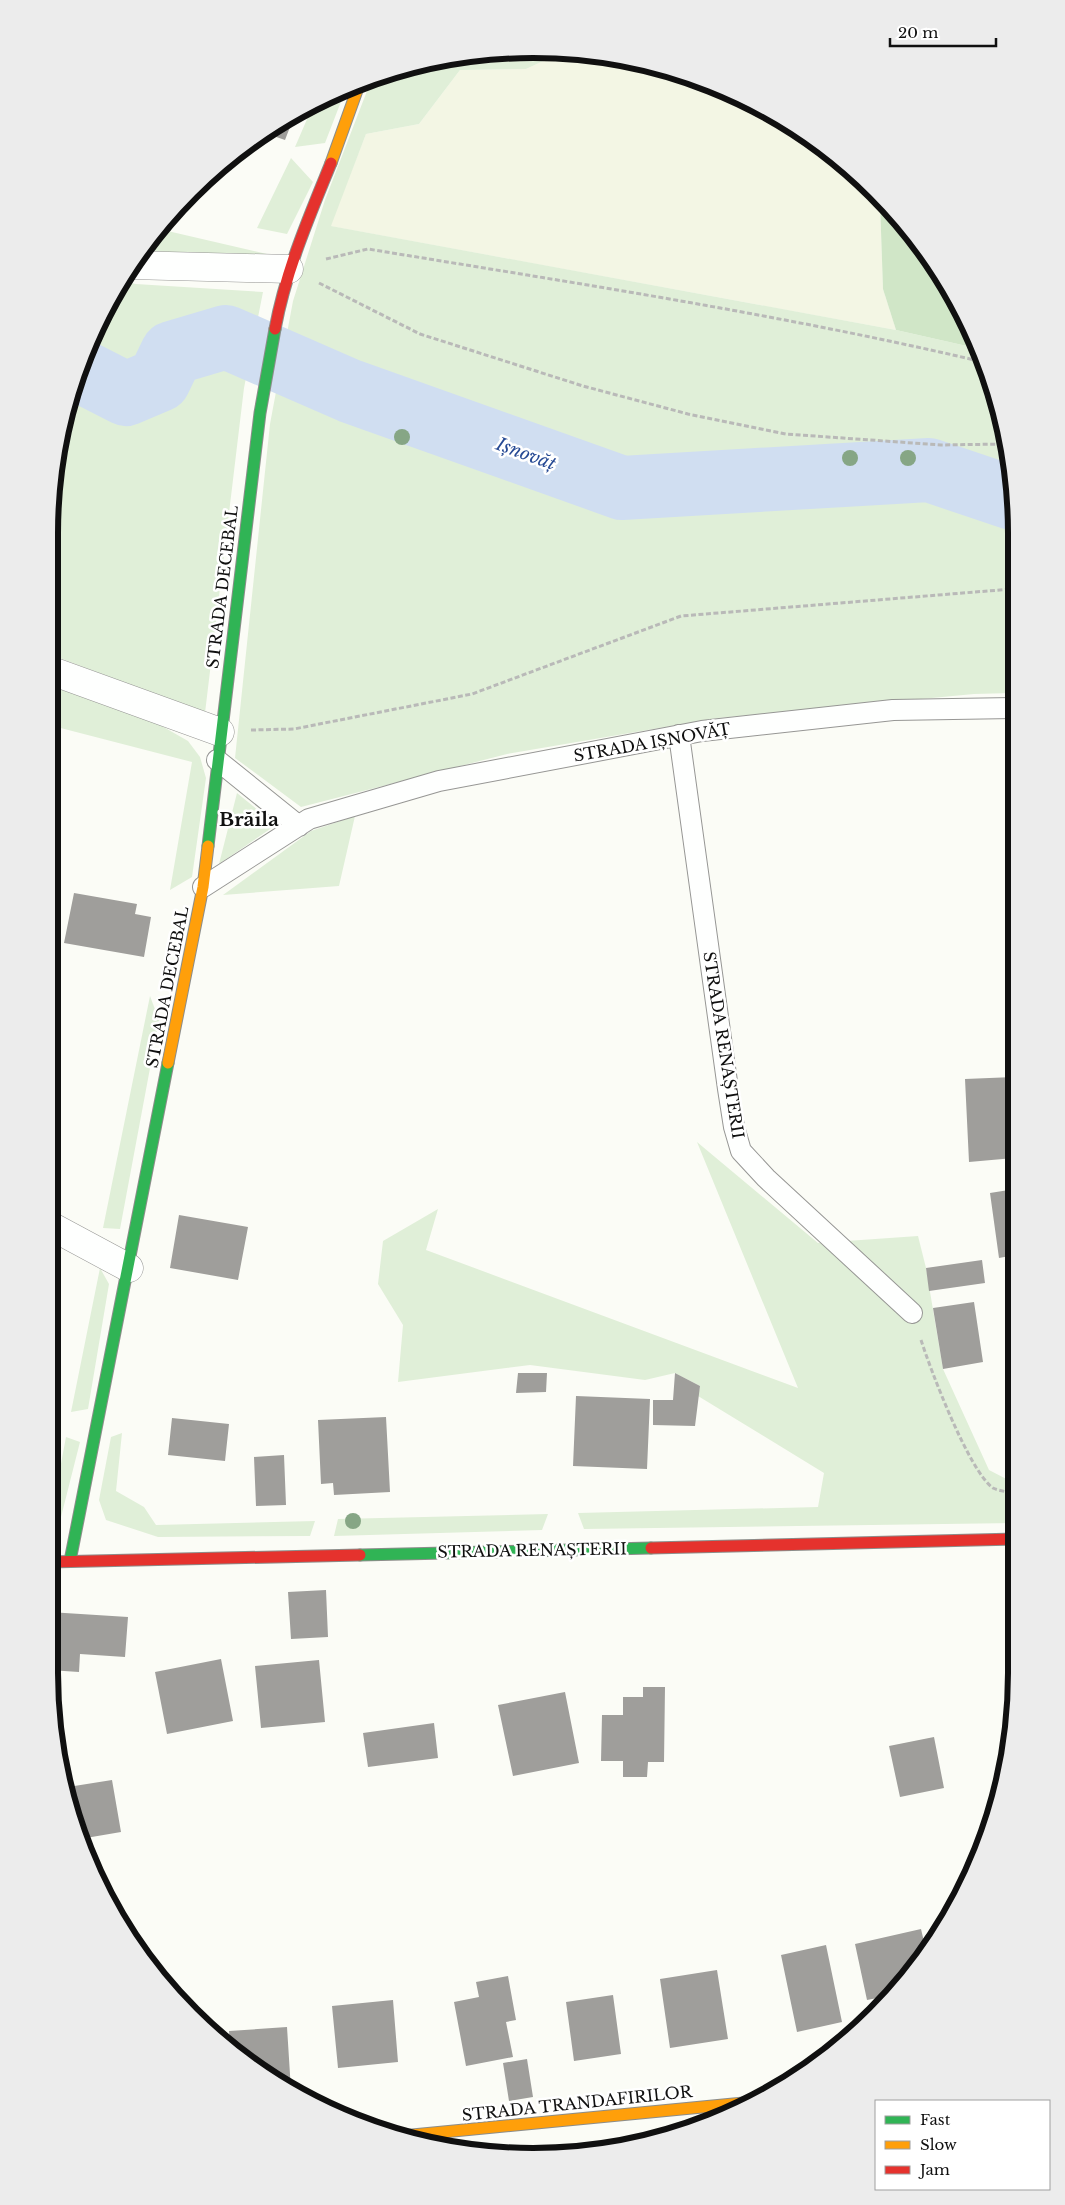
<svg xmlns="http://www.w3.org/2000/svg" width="1065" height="2205" viewBox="0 0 1065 2205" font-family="'Libre Baskerville',serif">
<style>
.farmland{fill:#f3f6e4}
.green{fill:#e0efd8}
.forest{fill:#d0e6c7}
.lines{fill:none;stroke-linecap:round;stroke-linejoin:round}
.river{stroke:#d0def1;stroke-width:64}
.building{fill:#9f9e9b}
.lane-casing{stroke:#969694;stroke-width:22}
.street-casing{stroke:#969694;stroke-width:29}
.fast-casing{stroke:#8c8d8a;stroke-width:13}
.slow-casing{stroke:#8c8d8a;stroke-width:13}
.jam-casing{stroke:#8c8d8a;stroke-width:13}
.path{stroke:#b9b9b8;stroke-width:3;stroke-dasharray:5 2.5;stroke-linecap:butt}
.lane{stroke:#fefffe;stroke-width:20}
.street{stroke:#fefffe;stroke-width:28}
.fast{stroke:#30b455;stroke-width:11}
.slow{stroke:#ff9f0a;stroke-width:11}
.jam{stroke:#e5322d;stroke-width:11}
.tree{fill:#86a685}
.labels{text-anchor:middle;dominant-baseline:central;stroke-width:5;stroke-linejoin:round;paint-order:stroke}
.street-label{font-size:16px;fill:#101010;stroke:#fff}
.water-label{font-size:18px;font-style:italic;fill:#274a94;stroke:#fff}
.quarter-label{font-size:19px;font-weight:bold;fill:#101010;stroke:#fff}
.rim{fill:none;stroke:#101010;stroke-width:6}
</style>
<rect width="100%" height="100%" fill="#fbfcf6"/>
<path class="farmland" d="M 563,52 L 627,58 L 718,86 L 827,149 L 880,202 L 883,289 L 896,330 L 330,226 L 366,134 L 419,124 L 460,70 L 526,69 Z"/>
<path class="green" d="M 533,49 L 563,52 L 526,69 L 460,70 L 419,124 L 366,134 L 331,226 L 896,330 L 980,349 L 1012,469 L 1013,693 L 974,694 L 718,718 L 507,754 L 301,807 L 235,758 L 270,424 L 293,301 L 325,200 L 372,78 L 438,58 Z
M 347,86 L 325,143 L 295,147 L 314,103 Z
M 291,158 L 313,182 L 287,234 L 257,228 Z
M 159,229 L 267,254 L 186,257 L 140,252 Z
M 121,281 L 136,284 L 263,292 L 244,388 L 205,713 L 49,654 L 49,532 L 58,438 L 86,347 Z
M 49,678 L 132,709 L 188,741 L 200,757 L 206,778 L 192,877 L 170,890 L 192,762 L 49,725 Z
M 237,793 L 276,825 L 219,864 Z
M 355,816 L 339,886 L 223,895 L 311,831 Z
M 150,996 L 159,1020 L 120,1229 L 103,1228 Z
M 697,1142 L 818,1243 L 918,1236 L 926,1268 L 943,1369 L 989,1470 L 1016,1484 L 1016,1523 L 584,1529 L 578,1513 L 818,1507 L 824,1473 L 698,1396 L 700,1386 L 675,1373 L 645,1380 L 530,1365 L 398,1382 L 403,1325 L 378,1284 L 383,1241 L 438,1209 L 426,1250 L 798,1388 Z
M 100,1268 L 109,1284 L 88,1409 L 71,1412 Z
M 122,1433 L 116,1491 L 144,1507 L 156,1525 L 315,1521 L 310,1536 L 158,1537 L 106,1520 L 99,1500 L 111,1437 Z
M 66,1437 L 80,1442 L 60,1521 L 49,1527 Z
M 548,1514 L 542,1530 L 334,1536 L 338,1519 Z"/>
<path class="forest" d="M 880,202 L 916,238 L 980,349 L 896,330 L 883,289 Z"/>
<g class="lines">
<path class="river" d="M 79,370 L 126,394 L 159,380 L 172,353 L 226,337 L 350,391 L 622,488 L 929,470 L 1012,498"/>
</g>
<path class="building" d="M 295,114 L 285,140 L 262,132 L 264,130 Z
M 74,893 L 137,904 L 135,914 L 151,917 L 144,957 L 64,943 Z
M 49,911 L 52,912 L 49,923 Z
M 1014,1077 L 1014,1158 L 969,1162 L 965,1079 Z
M 49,1091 L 54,1093 L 50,1114 L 49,1114 Z
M 1015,1189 L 1015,1255 L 999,1258 L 990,1193 Z
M 179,1215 L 248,1227 L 238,1280 L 170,1268 Z
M 982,1260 L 985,1283 L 929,1291 L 926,1268 Z
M 974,1302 L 983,1362 L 943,1369 L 933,1308 Z
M 518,1373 L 547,1373 L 546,1392 L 516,1393 Z
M 675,1373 L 700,1386 L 695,1426 L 653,1425 L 653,1400 L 673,1400 Z
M 576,1396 L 650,1399 L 647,1469 L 573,1466 Z
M 386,1417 L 390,1492 L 334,1495 L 333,1483 L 321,1484 L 318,1420 Z
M 172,1418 L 229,1424 L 225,1461 L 168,1455 Z
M 284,1455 L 286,1505 L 256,1506 L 254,1457 Z
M 326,1590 L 328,1637 L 291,1639 L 288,1592 Z
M 49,1612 L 128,1617 L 125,1657 L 80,1654 L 79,1672 L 49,1670 Z
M 221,1659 L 233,1721 L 167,1734 L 155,1672 Z
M 319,1660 L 325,1722 L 261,1728 L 255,1666 Z
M 643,1687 L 665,1687 L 664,1762 L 648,1762 L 647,1777 L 623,1777 L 623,1761 L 601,1761 L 602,1715 L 623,1715 L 623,1697 L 643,1697 Z
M 565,1692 L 579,1763 L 513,1776 L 498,1705 Z
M 434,1723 L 438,1758 L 368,1767 L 363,1733 Z
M 934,1737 L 944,1788 L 900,1797 L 889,1746 Z
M 112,1780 L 121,1832 L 80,1839 L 75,1828 L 68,1787 Z
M 921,1929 L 925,1946 L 896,1992 L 893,1995 L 867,2000 L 855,1944 Z
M 826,1945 L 842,2022 L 797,2032 L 781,1955 Z
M 717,1970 L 728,2039 L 670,2048 L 660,1979 Z
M 508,1976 L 516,2020 L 506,2022 L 513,2057 L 466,2066 L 454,2002 L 479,1997 L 476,1982 Z
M 613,1995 L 621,2054 L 574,2061 L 566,2002 Z
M 393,2000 L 398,2062 L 338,2068 L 332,2006 Z
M 287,2027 L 291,2090 L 264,2075 L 230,2043 L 229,2031 Z
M 527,2059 L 533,2097 L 509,2101 L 503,2063 Z"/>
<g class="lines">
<defs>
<path id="lane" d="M 679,735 L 728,1089 L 734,1127 L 741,1151 L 766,1178 L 912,1313
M 217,760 L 299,826
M 203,887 L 309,819 L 439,781 L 702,731 L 893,710 L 1013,708"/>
<path id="street" d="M 130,265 L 289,269
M 49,670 L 220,732
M 49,1225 L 129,1268"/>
<path id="fast" d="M 208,846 L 260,413 L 275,329
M 360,1555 L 651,1548
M 70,1561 L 168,1063"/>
<path id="slow" d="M 331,163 L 360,82
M 168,1063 L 203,887 L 208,846
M 402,2136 L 754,2102"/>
<path id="jam" d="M 275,329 C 286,270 309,217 331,163
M 651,1548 L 1016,1539
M 49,1562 L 360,1555"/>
</defs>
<use href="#lane" class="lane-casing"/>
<use href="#street" class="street-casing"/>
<use href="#fast" class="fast-casing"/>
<use href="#slow" class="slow-casing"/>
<use href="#jam" class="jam-casing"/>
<path class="path" d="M 326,259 L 368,249 C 574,283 780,314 983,362
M 319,283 L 420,334 L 583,386 L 688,414 L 786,434 L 941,445 L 1005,444
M 251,730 L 294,729 L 472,694 L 681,616 L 1012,589
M 921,1340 C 931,1371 969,1471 993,1488 C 999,1491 1009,1492 1016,1494"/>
<use href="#lane" class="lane"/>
<use href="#street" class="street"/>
<use href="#fast" class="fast"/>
<use href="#slow" class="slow"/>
<use href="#jam" class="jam"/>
</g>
<g class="tree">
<circle cx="402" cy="437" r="8"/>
<circle cx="850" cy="458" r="8"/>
<circle cx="908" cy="458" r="8"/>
<circle cx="353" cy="1521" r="8"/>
</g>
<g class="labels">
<g class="street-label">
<text transform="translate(222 587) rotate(-83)">STRADA DECEBAL</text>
<text transform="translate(652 742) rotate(-10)">STRADA IȘNOVĂȚ</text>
<text transform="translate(167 987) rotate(-79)">STRADA DECEBAL</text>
<text transform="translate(724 1045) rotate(81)">STRADA RENAȘTERII</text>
<text transform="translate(532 1550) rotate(-1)">STRADA RENAȘTERII</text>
<text transform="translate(577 2103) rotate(-6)">STRADA TRANDAFIRILOR</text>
</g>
<g class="water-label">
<text transform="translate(526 454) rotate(20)">Ișnovăț</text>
</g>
<g class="quarter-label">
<text x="249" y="819">Brăila</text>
</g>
</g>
<path d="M0 0H1065V2205H0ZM533 58H533A475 475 0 0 1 1008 533V1673A475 475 0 0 1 533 2148H533A475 475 0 0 1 58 1673V533A475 475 0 0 1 533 58Z" fill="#ececec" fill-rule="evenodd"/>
<path class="rim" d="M533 58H533A475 475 0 0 1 1008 533V1673A475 475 0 0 1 533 2148H533A475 475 0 0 1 58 1673V533A475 475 0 0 1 533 58Z"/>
<rect x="875" y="2100" width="175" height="90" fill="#ffffff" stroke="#9f9f9f"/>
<rect x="885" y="2116" width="25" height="8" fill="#30b455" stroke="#9f9f9f"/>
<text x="920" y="2125" font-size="15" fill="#101010">Fast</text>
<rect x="885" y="2141" width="25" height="8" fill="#ff9f0a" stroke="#9f9f9f"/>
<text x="920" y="2150" font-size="15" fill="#101010">Slow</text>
<rect x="885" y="2166" width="25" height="8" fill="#e5322d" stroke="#9f9f9f"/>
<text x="920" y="2175" font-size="15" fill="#101010">Jam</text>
<path d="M890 38v8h106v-8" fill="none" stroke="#101010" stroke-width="2.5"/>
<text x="898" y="38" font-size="15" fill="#101010" stroke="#ffffff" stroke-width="4" paint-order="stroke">20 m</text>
</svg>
